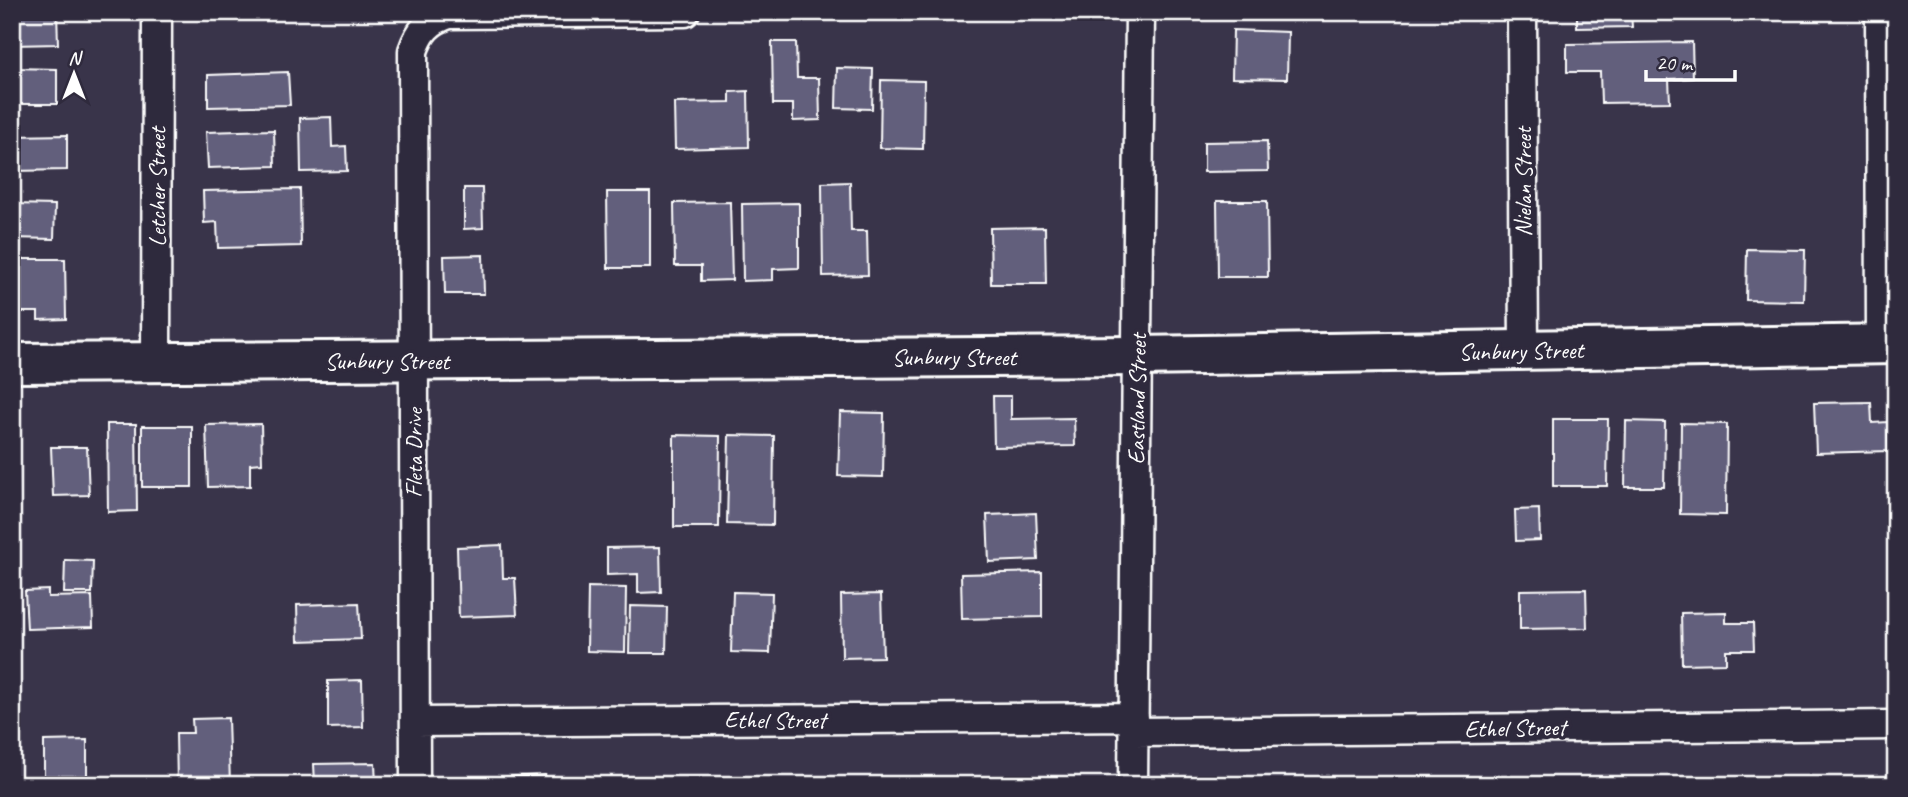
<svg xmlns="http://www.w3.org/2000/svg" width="1908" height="797" viewBox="0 0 1908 797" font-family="Caveat,sans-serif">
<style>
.building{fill:#625e7c;stroke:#fff;stroke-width:2}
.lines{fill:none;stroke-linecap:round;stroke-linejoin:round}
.street-casing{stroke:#fff;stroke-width:33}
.secondary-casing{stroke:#fff;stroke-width:44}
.street{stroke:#2f2a3d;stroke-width:28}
.secondary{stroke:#2f2a3d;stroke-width:38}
.labels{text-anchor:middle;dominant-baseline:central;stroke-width:7;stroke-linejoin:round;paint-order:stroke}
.street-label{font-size:24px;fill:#fff;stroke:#2f2a3d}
</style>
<rect width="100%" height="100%" fill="#39344a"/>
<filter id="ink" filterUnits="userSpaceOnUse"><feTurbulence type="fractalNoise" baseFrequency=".0143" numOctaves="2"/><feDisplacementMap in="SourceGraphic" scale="14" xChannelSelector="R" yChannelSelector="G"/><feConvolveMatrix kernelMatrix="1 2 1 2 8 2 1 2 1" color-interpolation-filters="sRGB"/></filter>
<g filter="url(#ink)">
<path class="building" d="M 12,12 L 57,12 L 58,44 L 12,45 Z
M 1222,12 L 1260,12 L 1260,16 L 1222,17 Z
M 1577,12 L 1631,12 L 1632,27 L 1577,28 Z
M 1233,30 L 1288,32 L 1287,79 L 1232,78 Z
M 772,42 L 796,42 L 797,78 L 819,78 L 820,120 L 793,121 L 793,104 L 773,104 Z
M 1692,42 L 1693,78 L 1669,79 L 1670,102 L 1601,103 L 1600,72 L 1567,72 L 1567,44 Z
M 12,68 L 57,69 L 57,104 L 12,104 Z
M 837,68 L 873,69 L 872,109 L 836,108 Z
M 288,72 L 290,105 L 208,107 L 208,75 Z
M 881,80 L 924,81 L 923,149 L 880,148 Z
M 748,91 L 749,147 L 675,149 L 674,103 L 730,102 L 730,92 Z
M 331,117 L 332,147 L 346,146 L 347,171 L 301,172 L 300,118 Z
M 274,130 L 275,166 L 208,168 L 206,132 Z
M 67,135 L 67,170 L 12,171 L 12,136 Z
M 1267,141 L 1268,171 L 1204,172 L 1204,142 Z
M 850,182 L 851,231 L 867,231 L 868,275 L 823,276 L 822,183 Z
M 464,188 L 482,188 L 483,228 L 464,229 Z
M 300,189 L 301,246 L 218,248 L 217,222 L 204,223 L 203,191 Z
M 607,192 L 650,192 L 650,268 L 608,268 Z
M 1217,201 L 1267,201 L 1268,277 L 1218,277 Z
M 730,202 L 732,280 L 701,281 L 701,266 L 675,266 L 674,203 Z
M 799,203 L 799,268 L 773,269 L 773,280 L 743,281 L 742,204 Z
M 12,204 L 55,205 L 54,239 L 12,238 Z
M 1045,227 L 1046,284 L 991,284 L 990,228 Z
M 1747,249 L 1805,250 L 1804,301 L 1746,300 Z
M 483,255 L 484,294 L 445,294 L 444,256 Z
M 12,259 L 65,259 L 66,319 L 38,320 L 38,312 L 12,312 Z
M 993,396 L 1011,396 L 1011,419 L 1074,418 L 1075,446 L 994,447 Z
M 1871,402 L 1872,423 L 1888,422 L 1889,451 L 1816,453 L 1814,403 Z
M 840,412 L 884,413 L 883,477 L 838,476 Z
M 1553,419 L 1608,419 L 1607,486 L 1553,486 Z
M 1626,421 L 1665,422 L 1664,487 L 1625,487 Z
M 1681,423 L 1727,424 L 1726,515 L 1680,514 Z
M 107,424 L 136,424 L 137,511 L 108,512 Z
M 261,424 L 262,463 L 250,464 L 250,486 L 208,487 L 206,425 Z
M 142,426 L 192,426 L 192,487 L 142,487 Z
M 674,435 L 720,436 L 719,527 L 674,527 Z
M 729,435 L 774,436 L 773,525 L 727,524 Z
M 51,447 L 87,447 L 89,495 L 53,496 Z
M 12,451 L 18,451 L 17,502 L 12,502 Z
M 1539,509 L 1540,540 L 1516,541 L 1515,510 Z
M 1036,513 L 1038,560 L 989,562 L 987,515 Z
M 502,545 L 503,578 L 515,578 L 517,615 L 459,617 L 457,547 Z
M 660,547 L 661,592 L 638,593 L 638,574 L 607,575 L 607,548 Z
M 65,560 L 93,561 L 92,593 L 64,593 Z
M 1042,572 L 1042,617 L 962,619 L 961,574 Z
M 588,587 L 626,588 L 625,652 L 587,651 Z
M 1586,589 L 1587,628 L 1520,629 L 1520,590 Z
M 48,590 L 48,597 L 92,596 L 93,627 L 27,629 L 25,591 Z
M 733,592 L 772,593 L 770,653 L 731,652 Z
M 881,594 L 883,657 L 842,658 L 841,595 Z
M 359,603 L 361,639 L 298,641 L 297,605 Z
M 630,606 L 667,607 L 666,653 L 629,653 Z
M 1726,612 L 1726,623 L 1753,623 L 1754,650 L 1726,650 L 1726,663 L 1682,664 L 1681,613 Z
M 362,680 L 363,727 L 328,728 L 328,681 Z
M 228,718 L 230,785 L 177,785 L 176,733 L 193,733 L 192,719 Z
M 87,740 L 87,785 L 44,785 L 44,741 Z
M 375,763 L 376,785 L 302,785 L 315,783 L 314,764 Z
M 545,775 L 545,785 L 506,785 L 506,777 Z
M 613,781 L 660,781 L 660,785 L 613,785 Z"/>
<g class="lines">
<defs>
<path id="street" d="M 1522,12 L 1524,351
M 1880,12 L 1881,344
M 156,361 L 157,12
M 415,722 L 1134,717
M 1134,732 L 1896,725
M 415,785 L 413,51 C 420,31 428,21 449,14 L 685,12
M 1133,785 L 1140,12"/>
<path id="secondary" d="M 12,363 L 1138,356 L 1896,344"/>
</defs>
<use href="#street" class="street-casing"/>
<use href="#secondary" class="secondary-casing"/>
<use href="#street" class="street"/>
<use href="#secondary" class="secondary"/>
</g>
</g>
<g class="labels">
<g class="street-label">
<text transform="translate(1523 182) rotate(-90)">Nielan Street</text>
<text transform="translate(157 187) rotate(-90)">Letcher Street</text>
<text transform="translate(1521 351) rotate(-1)">Sunbury Street</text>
<text x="954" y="357">Sunbury Street</text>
<text x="387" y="361">Sunbury Street</text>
<text transform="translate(1137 399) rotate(-89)">Eastland Street</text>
<text transform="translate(414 453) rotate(-90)">Fleta Drive</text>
<text x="775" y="720">Ethel Street</text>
<text transform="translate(1515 728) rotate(-1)">Ethel Street</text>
</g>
</g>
<rect width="1908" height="797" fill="none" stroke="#2f2a3d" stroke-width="42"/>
<rect x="21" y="21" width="1866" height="755" fill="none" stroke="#fff" stroke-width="2.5" filter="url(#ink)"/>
<g transform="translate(74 74)" stroke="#2f2a3d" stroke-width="5" paint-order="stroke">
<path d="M0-5L12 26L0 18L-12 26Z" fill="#ffffff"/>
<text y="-10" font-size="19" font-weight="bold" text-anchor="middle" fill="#ffffff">N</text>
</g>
<path d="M1646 70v10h89v-10" fill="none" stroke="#ffffff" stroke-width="3.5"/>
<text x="1656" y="70" font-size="21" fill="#ffffff" stroke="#2f2a3d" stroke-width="5" paint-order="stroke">20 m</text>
</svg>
